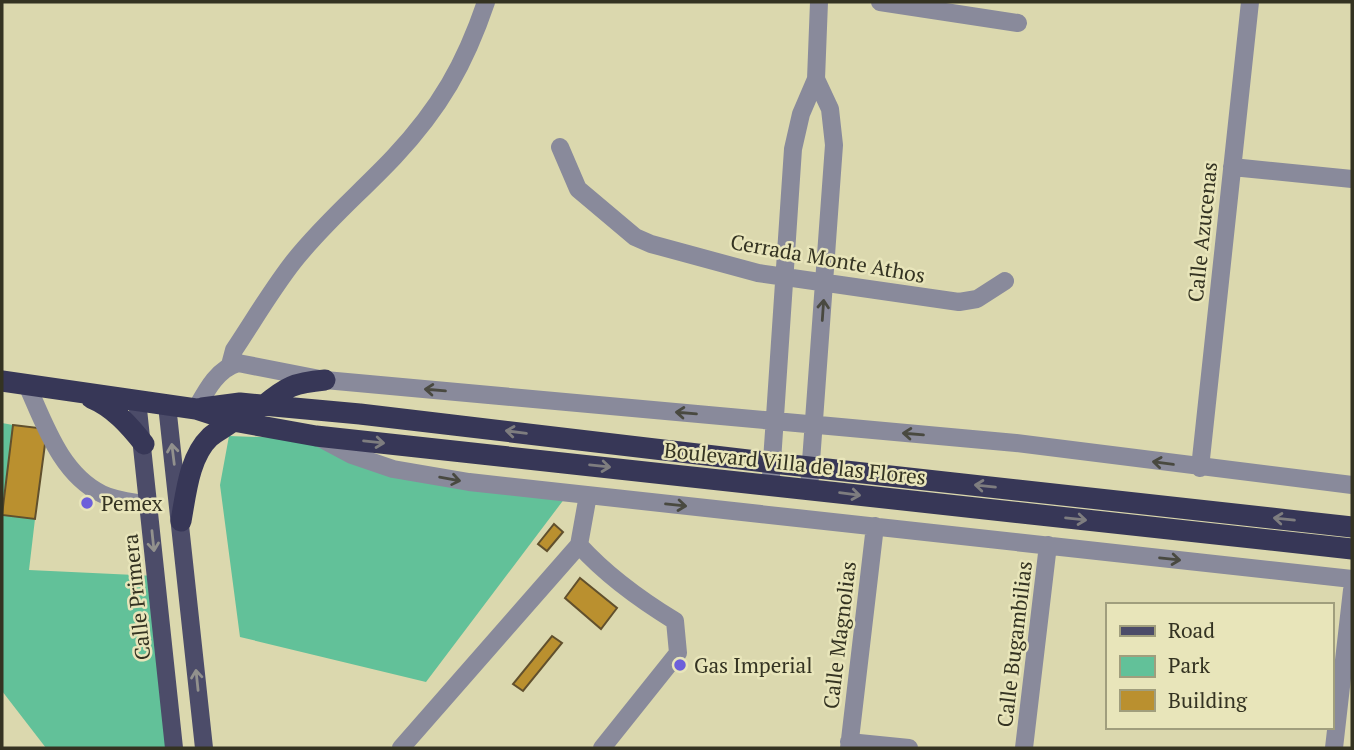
<svg xmlns="http://www.w3.org/2000/svg" width="1354" height="750" viewBox="0 0 1354 750" font-family="'PT Serif',serif">
<style>
.green{fill:#62c199}
.building{fill:#ba902f;stroke:#61502d;stroke-width:2}
.lines{fill:none;stroke-linecap:round;stroke-linejoin:round}
.minor{stroke:#898a9b;stroke-width:18}
.major{stroke:#4c4c69;stroke-width:18}
.highway{stroke:#373757;stroke-width:21}
.oneway{stroke:#494940}
.oneway2{stroke:#7e7d7f}
.oneway3{stroke:#92918d}
.poi-dot{fill:#6d60da;stroke:#e8e5ba;stroke-width:2.5}
.labels{text-anchor:middle;dominant-baseline:central;stroke-width:5;stroke-linejoin:round;paint-order:stroke}
.street-label{font-size:21px;fill:#343322;stroke:#e8e5ba}
.poi-label{font-size:21px;fill:#343322;stroke:#e8e5ba;text-anchor:start}
</style>
<rect width="100%" height="100%" fill="#dbd8ae"/>
<path class="green" d="M 2,423 L 13,425 L 2,510 Z
M 229,436 L 315,439 L 368,466 L 568,494 L 426,682 L 240,637 L 220,485 Z
M 2,515 L 35,519 L 29,570 L 156,576 L 174,748 L 46,748 L 2,691 Z"/>
<path class="building" d="M 13,425 L 47,429 L 35,519 L 2,515 Z
M 554,524 L 563,532 L 547,551 L 538,544 Z
M 580,578 L 617,608 L 601,629 L 565,598 Z
M 552,636 L 562,643 L 523,691 L 513,684 Z"/>
<g class="lines">
<path class="minor" d="M 880,2 L 1018,23
M 560,147 L 578,189 L 635,237 L 651,244 L 758,273 L 959,302 L 977,299 L 1005,281
M 1232,167 L 1352,179
M 230,365 L 234,350 C 254,320 272,289 294,261 C 324,223 361,192 394,157 C 440,108 465,64 486,2
M 27,385 C 45,425 61,474 102,494 C 116,501 135,502 150,505
M 196,409 C 206,391 217,369 238,363 L 325,380 L 1016,443 L 1352,485
M 322,439 L 352,455 L 393,469 L 469,482 L 1352,579
M 1200,468 L 1250,2
M 771,476 L 793,149 L 801,114 L 816,79 L 819,2
M 809,489 L 834,145 L 830,109 L 816,79
M 579,545 C 607,576 639,599 675,621 L 678,653 L 602,748
M 849,742 L 909,748
M 401,748 L 579,545 L 588,495
M 849,748 L 875,526
M 1024,748 L 1048,545
M 1334,748 L 1352,590"/>
<path class="major" d="M 137,400 L 174,748
M 167,405 L 204,748"/>
<path class="highway" d="M 2,381 L 196,409 L 233,421 L 316,436 L 1352,549
M 91,398 C 113,407 129,425 144,444
M 263,406 C 287,386 294,383 325,380
M 202,408 L 240,403 L 360,414 L 773,463 L 1352,527
M 181,521 C 186,494 189,457 210,437 C 217,431 226,427 233,421"/>
</g>
<defs><path id="oneway-shaft" d="M-6 0H5M1.5-3L5.5 0L1.5 3" fill="none" stroke-width="1.6" stroke-linecap="round" stroke-linejoin="round" transform="scale(1.75)"/></defs>
<g class="oneway">
<use href="#oneway-shaft" transform="translate(823 310) rotate(-86)"/>
<use href="#oneway-shaft" transform="translate(435 390) rotate(-175)"/>
<use href="#oneway-shaft" transform="translate(686 413) rotate(-175)"/>
<use href="#oneway-shaft" transform="translate(913 434) rotate(-175)"/>
<use href="#oneway-shaft" transform="translate(1163 463) rotate(-172)"/>
<use href="#oneway-shaft" transform="translate(450 479) rotate(10)"/>
<use href="#oneway-shaft" transform="translate(676 505) rotate(6)"/>
<use href="#oneway-shaft" transform="translate(1170 559) rotate(6)"/>
</g>
<g class="oneway2">
<use href="#oneway-shaft" transform="translate(516 432) rotate(-173)"/>
<use href="#oneway-shaft" transform="translate(374 442) rotate(6)"/>
<use href="#oneway-shaft" transform="translate(600 466) rotate(6)"/>
<use href="#oneway-shaft" transform="translate(985 486) rotate(-174)"/>
<use href="#oneway-shaft" transform="translate(850 494) rotate(7)"/>
<use href="#oneway-shaft" transform="translate(1076 519) rotate(6)"/>
<use href="#oneway-shaft" transform="translate(1284 519) rotate(-174)"/>
</g>
<g class="oneway3">
<use href="#oneway-shaft" transform="translate(173 454) rotate(-97)"/>
<use href="#oneway-shaft" transform="translate(153 541) rotate(84)"/>
<use href="#oneway-shaft" transform="translate(197 680) rotate(-96)"/>
</g>
<g class="poi-dot">
<circle cx="87" cy="503" r="7"/>
<circle cx="680" cy="665" r="7"/>
</g>
<g class="labels">
<g class="street-label">
<text transform="translate(1202 232) rotate(-84)">Calle Azucenas</text>
<text transform="translate(828 258) rotate(10)">Cerrada Monte Athos</text>
<text transform="translate(795 463) rotate(6)">Boulevard Villa de las Flores</text>
<text transform="translate(136 597) rotate(-96)">Calle Primera</text>
<text transform="translate(839 635) rotate(-83)">Calle Magnolias</text>
<text transform="translate(1014 644) rotate(-83)">Calle Bugambilias</text>
</g>
<g class="poi-label">
<text x="101" y="503">Pemex</text>
<text x="694" y="665">Gas Imperial</text>
</g>
</g>
<rect width="1354" height="750" fill="none" stroke="#343322" stroke-width="7"/>
<rect x="1106" y="603" width="228" height="126" fill="#e8e5ba" stroke="#a09e7d" stroke-width="2"/>
<rect x="1120" y="626" width="35" height="10" fill="#4c4c69" stroke="#a09e7d" stroke-width="2"/>
<text x="1168" y="638" font-size="21" fill="#343322">Road</text>
<rect x="1120" y="656" width="35" height="21" fill="#62c199" stroke="#a09e7d" stroke-width="2"/>
<text x="1168" y="673" font-size="21" fill="#343322">Park</text>
<rect x="1120" y="690" width="35" height="21" fill="#ba902f" stroke="#a09e7d" stroke-width="2"/>
<text x="1168" y="708" font-size="21" fill="#343322">Building</text>
</svg>
